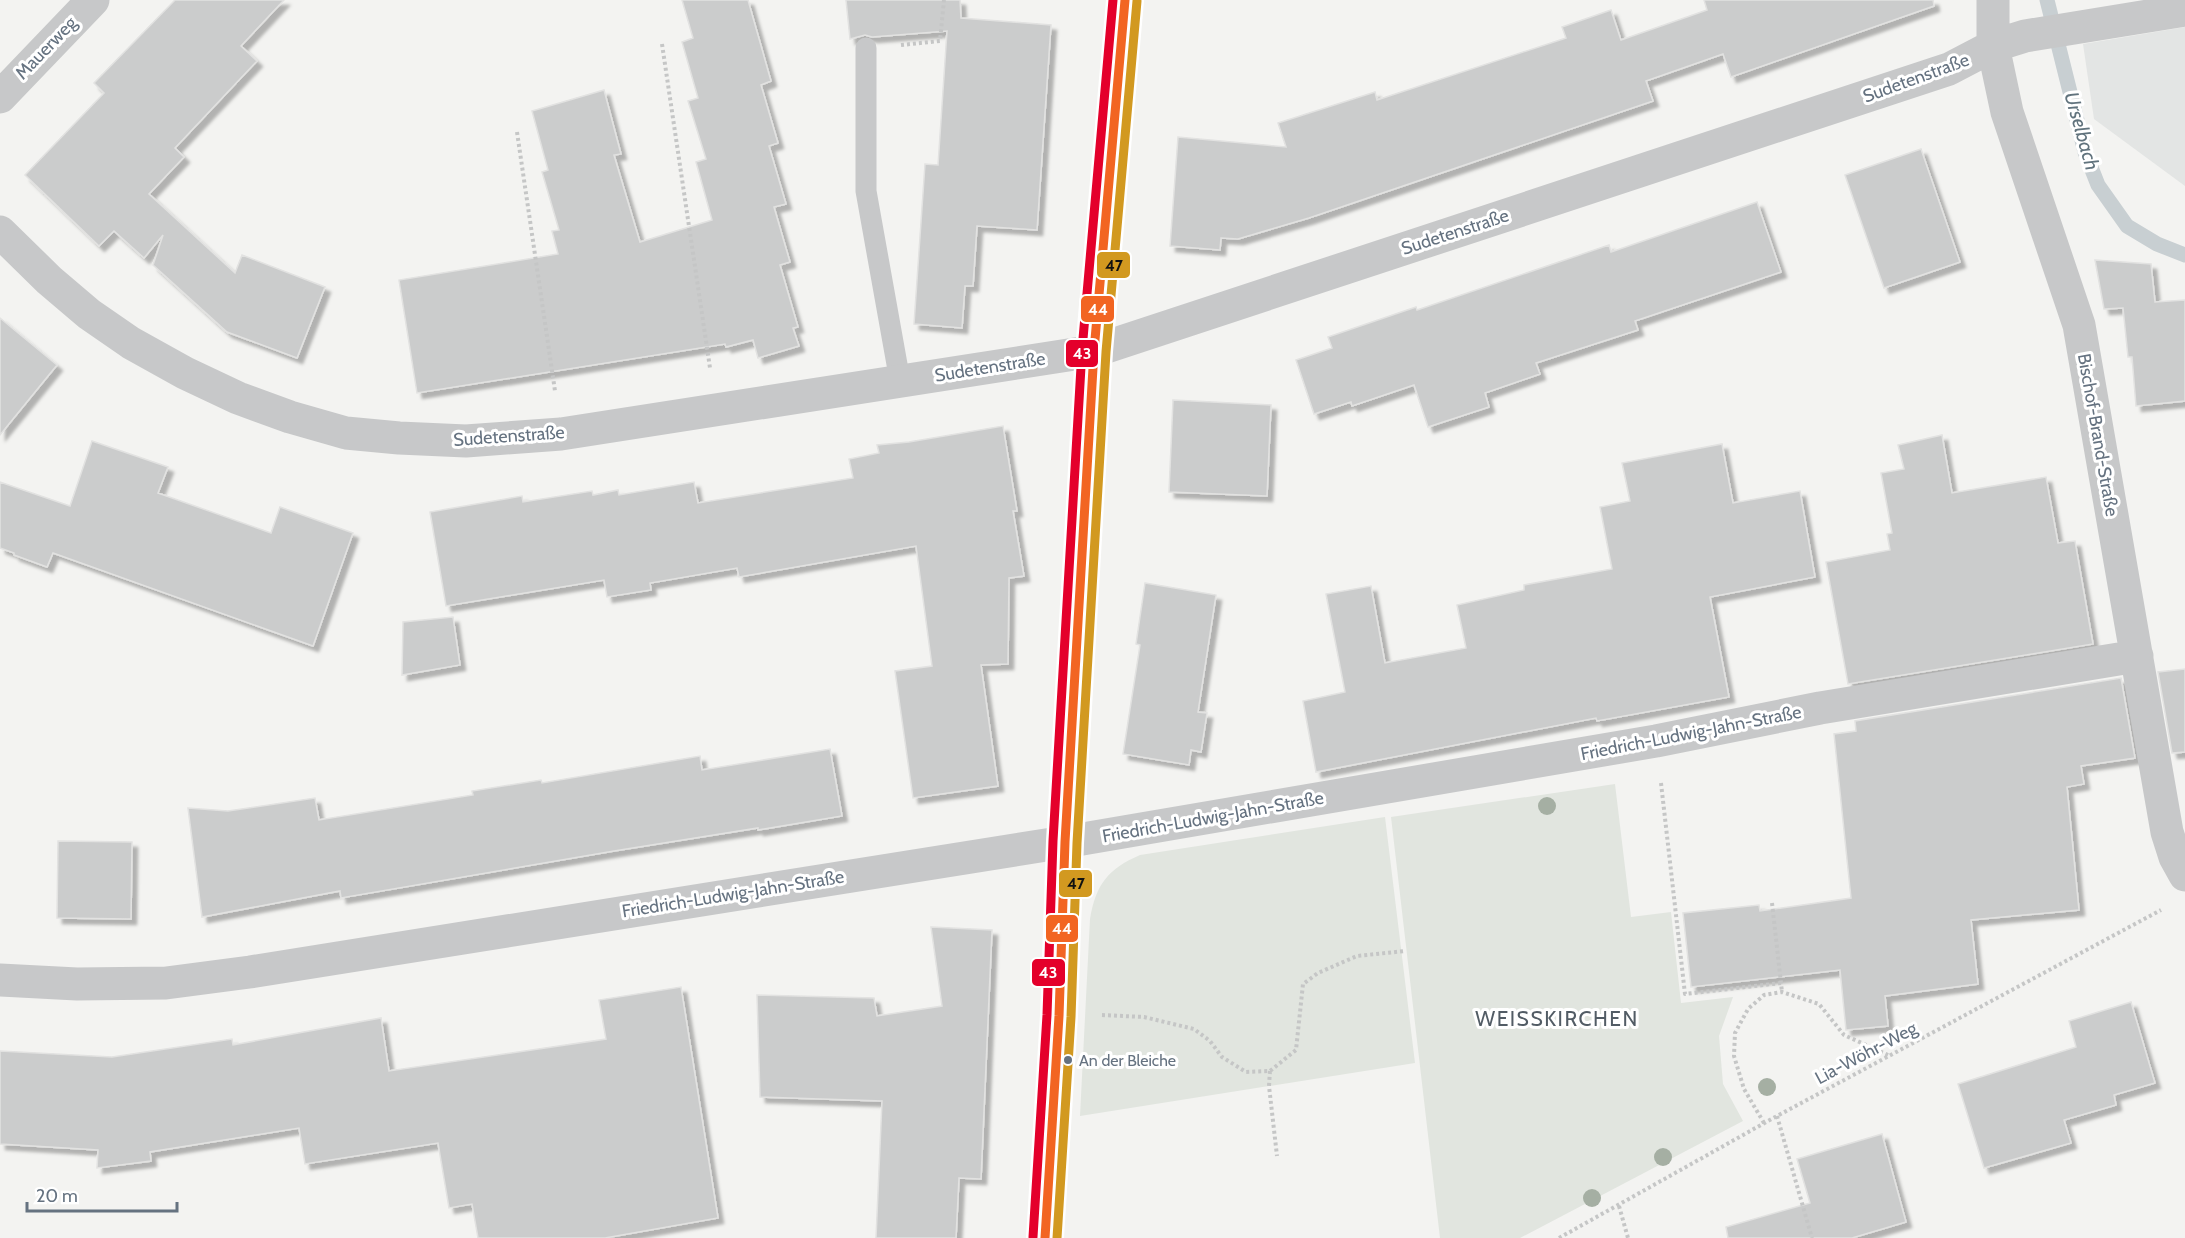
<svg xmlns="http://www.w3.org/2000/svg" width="2185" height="1238" viewBox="0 0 2185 1238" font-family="Cabin,sans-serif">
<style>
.built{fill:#e3e5e4}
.green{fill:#e1e5df}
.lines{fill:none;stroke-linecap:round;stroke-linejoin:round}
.stream{stroke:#c8cfd2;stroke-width:15}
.building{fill:#cbcccc;stroke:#e2e2e1;stroke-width:1.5;filter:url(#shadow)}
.path{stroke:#c5c6c6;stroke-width:4;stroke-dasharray:3 3;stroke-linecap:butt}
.lane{stroke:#c7c8c9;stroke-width:21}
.street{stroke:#c7c8c9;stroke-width:33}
.bus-1-casing{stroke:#fff;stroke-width:14}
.bus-2-casing{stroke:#fff;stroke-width:14}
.bus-3-casing{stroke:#fff;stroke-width:14}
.bus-1{stroke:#f26522;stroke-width:9}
.bus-2{stroke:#d29920;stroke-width:9}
.bus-3{stroke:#e4002b;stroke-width:9}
.tree{fill:#a5afa3}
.bus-dot{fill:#657280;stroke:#fff;stroke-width:2}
.labels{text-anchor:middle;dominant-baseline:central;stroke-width:6;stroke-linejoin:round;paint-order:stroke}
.bus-label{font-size:16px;fill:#657280;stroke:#fff;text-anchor:start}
.street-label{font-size:18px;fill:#657280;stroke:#fff}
.water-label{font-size:20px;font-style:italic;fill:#61737d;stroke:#fff}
.quarter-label{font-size:21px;letter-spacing:1.5px;fill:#525c65;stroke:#fff}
.line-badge{stroke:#fff;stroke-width:2}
.badge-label{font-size:16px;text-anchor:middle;font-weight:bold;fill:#fff}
.pale-badge-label{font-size:16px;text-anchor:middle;font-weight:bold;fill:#111}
</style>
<defs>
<filter id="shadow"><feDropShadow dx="5.5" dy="5.5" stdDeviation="1.5" flood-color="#0004"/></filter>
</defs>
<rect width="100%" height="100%" fill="#f3f3f1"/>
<path class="built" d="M 2185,27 L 2185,186 L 2094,119 L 2083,44 Z"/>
<path class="green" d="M 1615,784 L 1631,917 L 1671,912 L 1681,1003 L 1733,997 L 1719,1036 L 1723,1084 L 1743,1121 L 1520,1238 L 1440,1238 L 1391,817 Z
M 1385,817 L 1415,1063 L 1080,1116 L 1090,919 C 1096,884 1108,869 1140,855 Z"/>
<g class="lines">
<path class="stream" d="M 2047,0 L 2085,152 L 2098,185 L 2127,226 L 2157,244 L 2185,255"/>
</g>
<path class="building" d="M 175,0 L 284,0 L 241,46 L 257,61 L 175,148 L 184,157 L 149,194 L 235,273 L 242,255 L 325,287 L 297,358 L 227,332 L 153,265 L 163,235 L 144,258 L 114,231 L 99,246 L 25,175 L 104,93 L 94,83 Z
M 682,0 L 748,0 L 771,81 L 761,85 L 778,143 L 769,146 L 786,204 L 774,207 L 790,262 L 780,265 L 798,327 L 793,328 L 799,346 L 758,358 L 753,340 L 726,347 L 725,344 L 417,393 L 399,280 L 558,254 L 552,231 L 559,230 L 542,172 L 548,170 L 532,111 L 604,90 L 621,154 L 614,155 L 640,242 L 712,220 L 696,162 L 706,159 L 688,101 L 698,98 L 682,42 L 693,38 Z
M 846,0 L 960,0 L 961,18 L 1051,25 L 1037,230 L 977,226 L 973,286 L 965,286 L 962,328 L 914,324 L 925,164 L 938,165 L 947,31 L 872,37 L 865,35 L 850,39 Z
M 1704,0 L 1933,0 L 1934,6 L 1731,77 L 1723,54 L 1646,81 L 1653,101 L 1309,218 L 1238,239 L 1221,238 L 1220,250 L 1170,246 L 1178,137 L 1286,147 L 1278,123 L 1375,92 L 1377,100 L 1566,38 L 1562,27 L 1611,10 L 1621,40 L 1707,10 Z
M 1921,149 L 1960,262 L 1884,288 L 1845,175 Z
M 1757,202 L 1781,272 L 1635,321 L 1638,330 L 1536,363 L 1540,374 L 1485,393 L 1489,407 L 1428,427 L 1414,385 L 1352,406 L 1351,402 L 1314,414 L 1296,360 L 1332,348 L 1328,337 L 1416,307 L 1417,310 L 1609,245 L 1611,252 Z
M 2095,260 L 2151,264 L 2155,302 L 2185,300 L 2185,401 L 2136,406 L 2132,357 L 2128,357 L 2123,308 L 2104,309 Z
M 0,318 L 57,365 L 0,435 Z
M 1173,400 L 1271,405 L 1267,496 L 1169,492 Z
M 1003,426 L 1017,511 L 1013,511 L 1024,576 L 1009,578 L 1008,664 L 981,665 L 998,786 L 913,798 L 895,671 L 932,666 L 916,546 L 739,577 L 737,568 L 650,583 L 651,590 L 607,597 L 604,580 L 446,606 L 430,512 L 522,496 L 523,502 L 592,491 L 593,495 L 618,490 L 619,495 L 694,482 L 698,503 L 853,478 L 849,459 L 879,453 L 877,445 L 909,442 Z
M 1942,435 L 1952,493 L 2046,477 L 2058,543 L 2075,541 L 2093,644 L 1848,684 L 1826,562 L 1890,550 L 1887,534 L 1892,533 L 1881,473 L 1904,469 L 1898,445 Z
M 92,441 L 168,467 L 158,493 L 271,533 L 280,507 L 353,533 L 313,646 L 53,553 L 47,567 L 14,555 L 14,553 L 0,548 L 0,482 L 70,506 Z
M 1722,444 L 1733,503 L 1800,491 L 1815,577 L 1710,597 L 1729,697 L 1597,721 L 1596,718 L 1316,772 L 1303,701 L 1345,692 L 1326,594 L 1371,586 L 1385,663 L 1466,648 L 1457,605 L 1524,590 L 1524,585 L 1612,569 L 1600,507 L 1630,501 L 1622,463 Z
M 1145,583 L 1216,595 L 1198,712 L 1207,713 L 1201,752 L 1191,750 L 1189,765 L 1123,754 L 1140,645 L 1136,644 Z
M 453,617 L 460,665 L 402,675 L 403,622 Z
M 2185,669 L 2185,752 L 2172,753 L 2158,672 Z
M 2121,678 L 2135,758 L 2081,766 L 2084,784 L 2067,787 L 2079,910 L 1971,920 L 1978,984 L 1885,996 L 1888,1026 L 1846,1030 L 1840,970 L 1691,987 L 1683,913 L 1759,905 L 1760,911 L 1851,898 L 1834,734 L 1856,731 L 1855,721 Z
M 830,749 L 842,816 L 758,830 L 758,828 L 614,851 L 341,898 L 340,891 L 202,917 L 188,808 L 228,811 L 315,798 L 319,820 L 473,795 L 472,791 L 541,780 L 542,783 L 700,756 L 702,770 Z
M 58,841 L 132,842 L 131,919 L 57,918 Z
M 931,927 L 992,930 L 981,1179 L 959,1178 L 956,1238 L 876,1238 L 882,1101 L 760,1097 L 757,995 L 874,998 L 877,1016 L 942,1006 Z
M 681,987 L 718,1218 L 605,1238 L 478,1238 L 472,1204 L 449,1208 L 438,1143 L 305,1164 L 299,1128 L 150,1152 L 151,1161 L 97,1168 L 98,1150 L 0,1144 L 0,1051 L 112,1057 L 232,1039 L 233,1045 L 381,1018 L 389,1071 L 606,1039 L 599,1000 Z
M 2131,1002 L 2155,1083 L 2114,1095 L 2116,1105 L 2064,1120 L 2071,1143 L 1984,1168 L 1958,1084 L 2076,1047 L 2069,1021 Z
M 1882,1134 L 1906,1222 L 1852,1238 L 1728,1238 L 1726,1227 L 1810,1203 L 1797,1159 Z"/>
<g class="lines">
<path class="path" d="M 662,44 L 710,368
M 901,45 L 940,41 L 944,0
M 517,132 L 555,391
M 1661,783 L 1685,994 L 1781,983
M 1772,903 L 1782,992
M 1102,1015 L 1144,1017 L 1194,1029 L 1210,1041 L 1222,1057 L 1246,1072 L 1270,1071 L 1296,1050 L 1303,984 L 1318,973 L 1357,956 L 1405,951
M 1270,1071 L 1269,1086 L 1277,1156
M 1777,1116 L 1812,1238
M 1764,1123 L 1744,1089 L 1734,1056 L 1735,1033 L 1748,1009 L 1764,995 L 1782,992 L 1819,1004 L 1844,1035 L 1888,1055
M 1619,1206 L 1628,1238
M 1559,1238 L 1777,1116 L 2161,910"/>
<path class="lane" d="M 866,48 L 866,191 L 900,381"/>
<path class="street" d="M 1993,0 L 1993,46 L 2007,112 L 2079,325 L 2167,832 L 2175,857 L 2185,875
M 0,97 L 93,0
M 0,232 L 49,280 L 89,314 L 131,343 L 185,373 L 238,398 L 290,417 L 346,433 L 399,438 L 466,441 L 561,434 L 1094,351 L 1949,69 L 1993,46 L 2025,36 L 2185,10
M 0,980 L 77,984 L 166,983 L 250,972 L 1065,842 L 1656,741 L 1820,708 L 2137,656
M 1045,1238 L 1059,1016 L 1065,842 L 1094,351 L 1125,0"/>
<defs>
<path id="bus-1" d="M 1045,1238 L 1059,1016 L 1065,842 L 1094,351 L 1125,0"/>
<path id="bus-2" d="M 1057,1238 L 1071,1017 L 1077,843 L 1106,352 L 1137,1"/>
<path id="bus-3" d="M 1033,1237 L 1047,1015 L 1053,841 L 1082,350 L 1113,0"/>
</defs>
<use href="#bus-1" class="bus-1-casing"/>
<use href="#bus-2" class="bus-2-casing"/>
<use href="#bus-3" class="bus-3-casing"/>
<use href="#bus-1" class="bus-1"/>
<use href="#bus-2" class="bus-2"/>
<use href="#bus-3" class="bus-3"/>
</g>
<g class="tree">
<circle cx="1547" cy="806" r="9"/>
<circle cx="1767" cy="1087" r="9"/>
<circle cx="1663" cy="1157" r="9"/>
<circle cx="1592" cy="1198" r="9"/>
</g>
<circle class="bus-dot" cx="1068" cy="1060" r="5"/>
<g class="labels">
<g class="bus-label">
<text x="1079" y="1060">An der Bleiche</text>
</g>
<g class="street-label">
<text transform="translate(46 48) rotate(-46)">Mauerweg</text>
<text transform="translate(1916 78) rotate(-20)">Sudetenstraße</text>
<text transform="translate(1455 232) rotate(-18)">Sudetenstraße</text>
<text transform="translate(990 367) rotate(-9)">Sudetenstraße</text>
<text transform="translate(2098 435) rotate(80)">Bischof-Brand-Straße</text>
<text transform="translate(509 436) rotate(-4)">Sudetenstraße</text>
<text transform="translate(1691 733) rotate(-11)">Friedrich-Ludwig-Jahn-Straße</text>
<text transform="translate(1213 817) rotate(-10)">Friedrich-Ludwig-Jahn-Straße</text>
<text transform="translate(733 894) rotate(-9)">Friedrich-Ludwig-Jahn-Straße</text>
<text transform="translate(1866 1053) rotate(-28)">Lia-Wöhr-Weg</text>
</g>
<g class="water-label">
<text transform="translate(2082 131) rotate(74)">Urselbach</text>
</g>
<g class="quarter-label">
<text x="1557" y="1018">WEISSKIRCHEN</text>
</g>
</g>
<g class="line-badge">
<rect x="1096" y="251" width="35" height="28" rx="6" fill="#d29920"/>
<rect x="1080" y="295" width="35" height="28" rx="6" fill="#f26522"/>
<rect x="1065" y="339" width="34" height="29" rx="6" fill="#e4002b"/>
<rect x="1058" y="869" width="35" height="29" rx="6" fill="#d29920"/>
<rect x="1045" y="914" width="34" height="29" rx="6" fill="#f26522"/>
<rect x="1031" y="958" width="35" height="29" rx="6" fill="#e4002b"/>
</g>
<g class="badge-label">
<text x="1098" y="315">44</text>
<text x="1082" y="359">43</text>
<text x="1062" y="934">44</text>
<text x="1048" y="978">43</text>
</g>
<g class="pale-badge-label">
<text x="1114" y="271">47</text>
<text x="1076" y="889">47</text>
</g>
<path d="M27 1202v9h150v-9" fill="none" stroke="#657280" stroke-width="3"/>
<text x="36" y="1202" font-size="18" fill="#657280" stroke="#ffffff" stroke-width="4.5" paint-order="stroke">20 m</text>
</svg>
